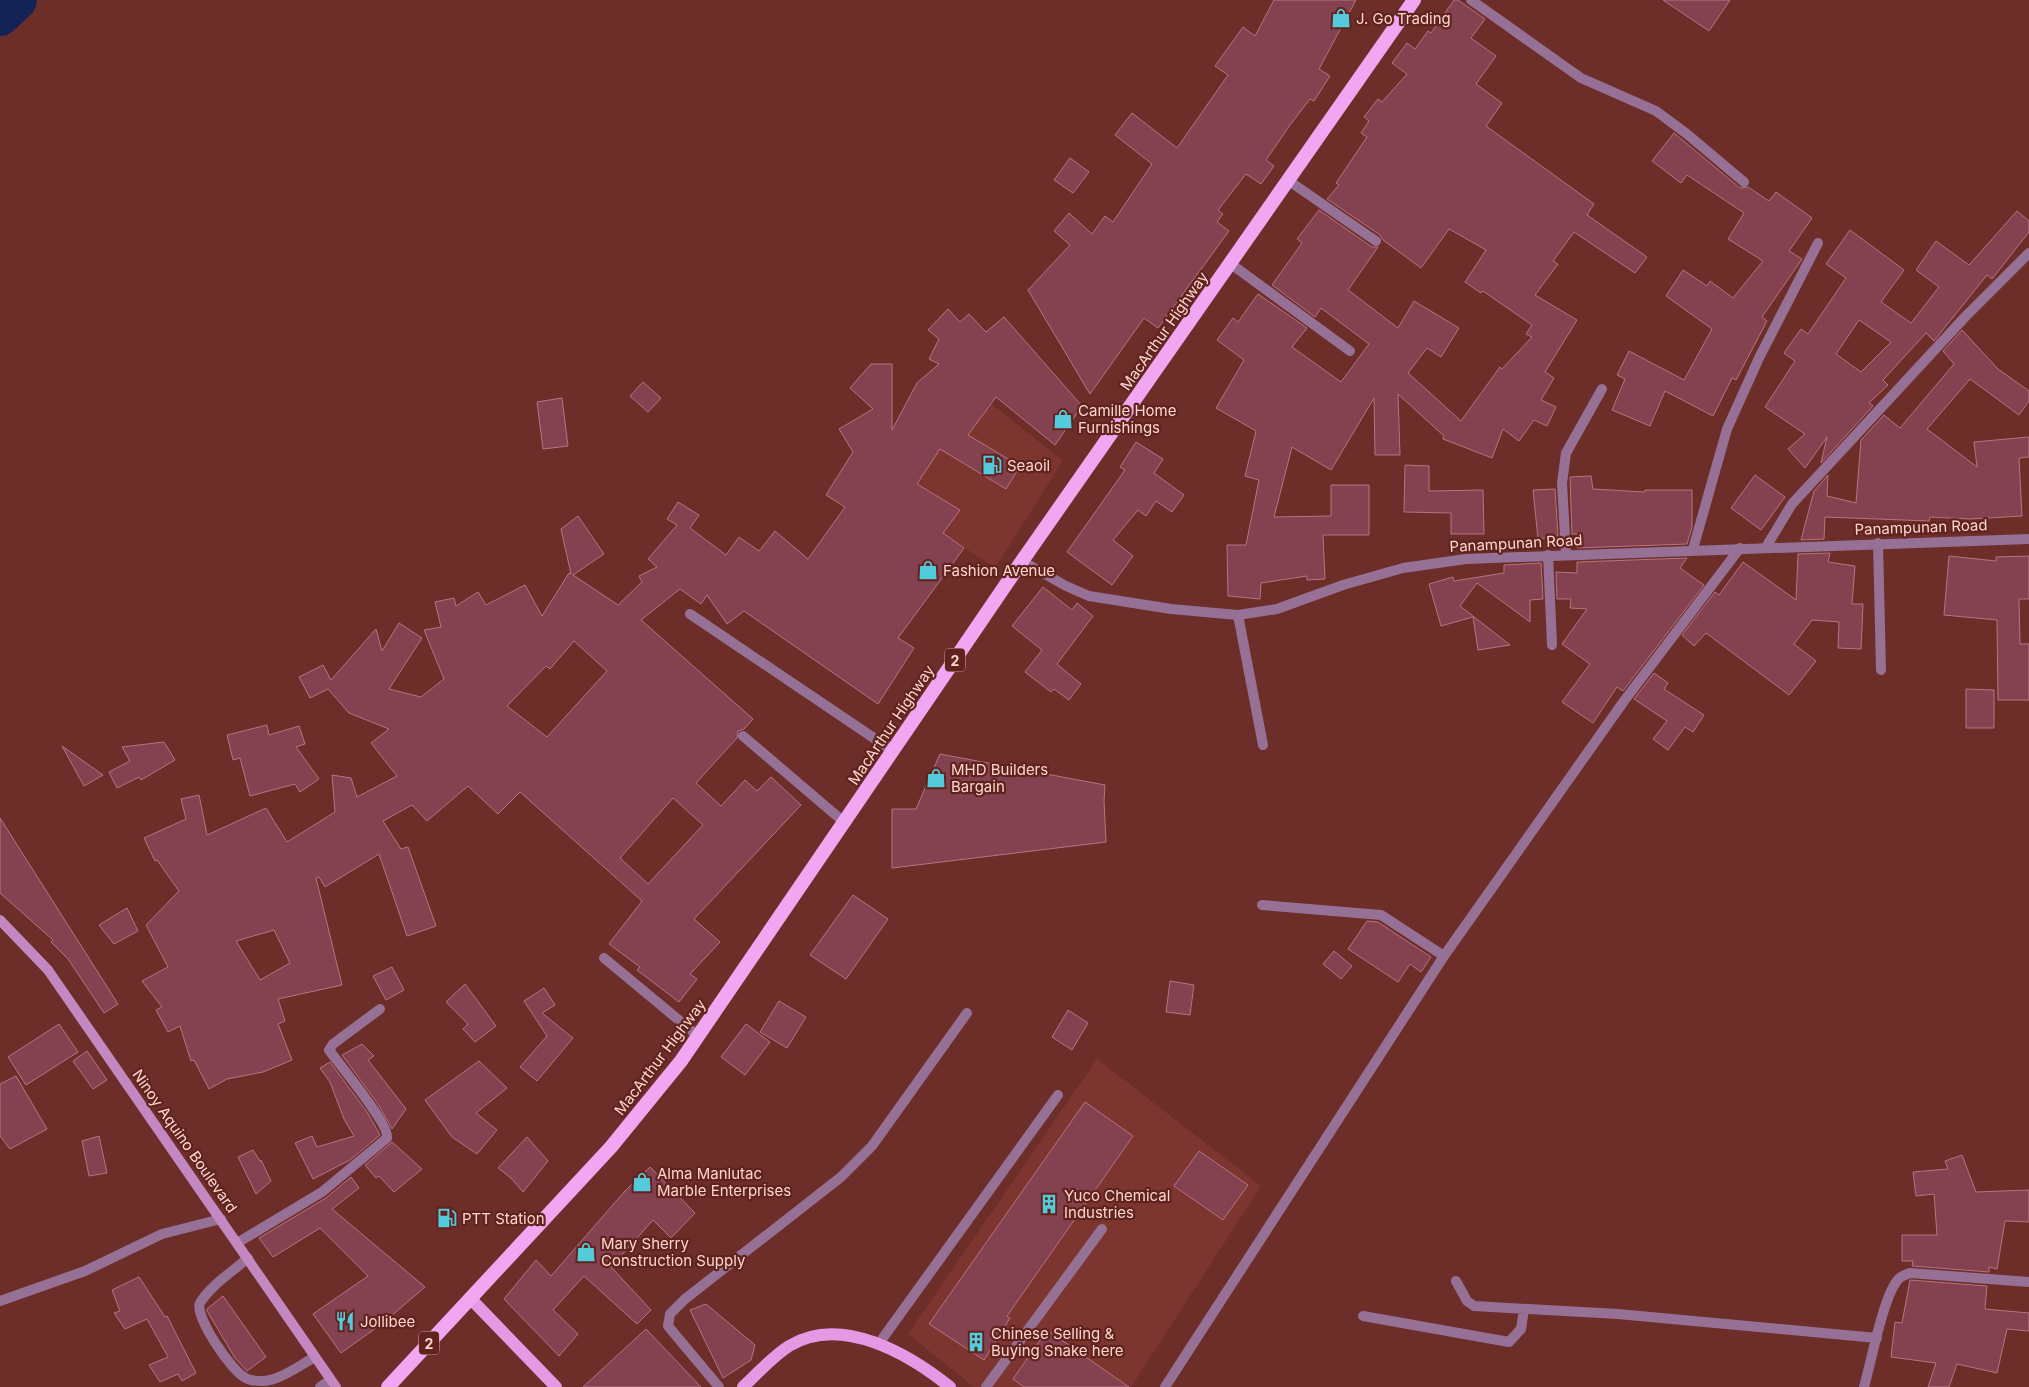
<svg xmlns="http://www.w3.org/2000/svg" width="2029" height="1387" viewBox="0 0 2029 1387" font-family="Inter,sans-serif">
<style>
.built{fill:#7d352f}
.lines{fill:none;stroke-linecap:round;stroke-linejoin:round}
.river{stroke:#132356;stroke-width:40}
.building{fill:#844251;stroke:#b97281;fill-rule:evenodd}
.service{stroke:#967195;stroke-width:10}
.minor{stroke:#967195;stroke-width:10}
.tertiary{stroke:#967195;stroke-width:10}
.secondary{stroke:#c388c2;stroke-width:10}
.primary{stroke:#e599e5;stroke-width:12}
.trunk{stroke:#f0a6f0;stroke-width:14}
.labels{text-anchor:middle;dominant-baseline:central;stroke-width:4.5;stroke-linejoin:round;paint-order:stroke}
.shield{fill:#61231e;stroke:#cea09a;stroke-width:1}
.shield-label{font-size:14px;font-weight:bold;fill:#fdd5cf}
.poi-label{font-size:15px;fill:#fdd5cf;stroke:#61231e;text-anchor:start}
.street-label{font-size:15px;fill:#fdd5cf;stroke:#61231e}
</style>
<rect width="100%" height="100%" fill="#6d2e29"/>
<path class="built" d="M 978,393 L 1063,461 L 995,568 L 867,483 Z
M 1097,1059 L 1261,1186 L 1131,1387 L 974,1387 L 908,1334 Z"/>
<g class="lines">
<path class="river" d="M 0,16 L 17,0"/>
</g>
<path class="building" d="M 1274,0 L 1356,0 L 1319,69 L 1330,76 L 1314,101 L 1310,99 L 1290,125 L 1266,160 L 1274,166 L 1261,184 L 1246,174 L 1218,210 L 1223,214 L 1217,222 L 1229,231 L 1158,328 L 1144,318 L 1090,394 L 1028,290 L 1070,245 L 1054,231 L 1069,213 L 1092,234 L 1105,216 L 1113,222 L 1152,164 L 1115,135 L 1132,113 L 1177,148 L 1228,75 L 1215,66 L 1243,27 L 1255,36 Z
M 1454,0 L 1458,0 L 1485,19 L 1471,38 L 1496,56 L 1476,84 L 1502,103 L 1486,126 L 1594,204 L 1587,215 L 1647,257 L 1635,273 L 1574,232 L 1553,261 L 1558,264 L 1535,295 L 1577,320 L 1545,372 L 1554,378 L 1541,400 L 1556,407 L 1547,426 L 1534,420 L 1519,441 L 1503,429 L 1492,458 L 1443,439 L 1444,436 L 1398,394 L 1400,455 L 1375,455 L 1374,398 L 1331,470 L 1292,447 L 1274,517 L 1331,516 L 1331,485 L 1369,485 L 1369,535 L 1323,535 L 1325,579 L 1307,580 L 1307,576 L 1261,583 L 1260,599 L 1228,596 L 1227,545 L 1246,545 L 1259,480 L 1245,476 L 1256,431 L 1216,408 L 1244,360 L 1217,340 L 1233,318 L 1238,322 L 1258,294 L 1307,328 L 1292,347 L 1341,382 L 1369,344 L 1321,308 L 1315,317 L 1272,285 L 1302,243 L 1297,239 L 1319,210 L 1372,247 L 1378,247 L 1348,290 L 1398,328 L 1414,301 L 1459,328 L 1441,357 L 1427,348 L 1408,373 L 1461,421 L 1500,367 L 1502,369 L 1532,337 L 1526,334 L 1532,325 L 1483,291 L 1481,293 L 1465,282 L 1486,250 L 1449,229 L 1421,268 L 1383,240 L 1380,235 L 1327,199 L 1339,185 L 1336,183 L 1367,137 L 1361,133 L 1369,121 L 1364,117 L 1378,99 L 1382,102 L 1407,74 L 1392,63 L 1407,43 L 1415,49 L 1428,31 L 1431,33 Z
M 1663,0 L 1730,0 L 1709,31 Z
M 1674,133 L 1740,188 L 1748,187 L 1769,201 L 1776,192 L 1812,218 L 1789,251 L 1802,259 L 1762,317 L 1767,321 L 1736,380 L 1732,378 L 1713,416 L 1665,391 L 1650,426 L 1612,410 L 1625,379 L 1617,375 L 1629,351 L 1684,380 L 1712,329 L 1666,296 L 1683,270 L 1707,286 L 1710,281 L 1733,298 L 1763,261 L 1728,239 L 1744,213 L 1687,175 L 1681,183 L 1652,161 Z
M 1070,158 L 1089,172 L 1073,193 L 1054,180 Z
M 2017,211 L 2029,221 L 2029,232 L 1992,279 L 1987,275 L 1934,341 L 1926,333 L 1883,380 L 1888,385 L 1869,403 L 1873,406 L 1821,463 L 1827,437 L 1805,468 L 1788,449 L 1805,434 L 1765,407 L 1795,361 L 1784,353 L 1801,329 L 1808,334 L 1846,278 L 1826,264 L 1850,230 L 1904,270 L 1881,302 L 1911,323 L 1939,287 L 1916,270 L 1936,241 L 1969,265 ZM 1859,320 L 1891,342 L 1861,372 L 1836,354 Z
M 948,309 L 960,322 L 969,314 L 986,332 L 1004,317 L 1082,406 L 1055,445 L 996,397 L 968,435 L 1020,466 L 1006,489 L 940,449 L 917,484 L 960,510 L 943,533 L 964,548 L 898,638 L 914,648 L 878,704 L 744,611 L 727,624 L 707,595 L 701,604 L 680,589 L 641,620 L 753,719 L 744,729 L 738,731 L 737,738 L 696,783 L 721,806 L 745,780 L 757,791 L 771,777 L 801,805 L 694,919 L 720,942 L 690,974 L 697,979 L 679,1002 L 637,970 L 640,967 L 609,944 L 642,901 L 520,792 L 498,814 L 468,786 L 427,821 L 412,805 L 383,821 L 401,849 L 408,847 L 436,926 L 407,936 L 379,854 L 325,887 L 319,877 L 316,878 L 342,985 L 278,999 L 285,1021 L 278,1024 L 292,1060 L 263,1072 L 227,1079 L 209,1089 L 194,1060 L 191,1061 L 180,1026 L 168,1032 L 156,1010 L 162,1007 L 142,981 L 168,967 L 146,925 L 179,891 L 157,860 L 155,861 L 144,838 L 186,819 L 181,799 L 199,795 L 207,835 L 266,808 L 287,842 L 335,812 L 332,775 L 351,778 L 357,797 L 397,776 L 371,743 L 389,729 L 349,713 L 328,689 L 310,698 L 299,677 L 323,665 L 331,680 L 376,629 L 382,651 L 399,623 L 422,638 L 389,689 L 421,697 L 444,679 L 424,630 L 441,627 L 435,602 L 454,598 L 456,606 L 478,592 L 486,605 L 525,585 L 542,616 L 569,573 L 571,574 L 561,529 L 578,516 L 604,554 L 573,575 L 618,605 L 642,582 L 639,576 L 657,567 L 648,559 L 677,525 L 667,519 L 678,502 L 699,515 L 690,528 L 726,555 L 739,537 L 759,551 L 775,531 L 808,559 L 845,507 L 826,495 L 853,452 L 839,429 L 873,409 L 850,388 L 871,364 L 892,364 L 892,430 L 917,383 L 939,364 L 929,359 L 939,339 L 928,330 ZM 574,641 L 607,671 L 547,737 L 507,706 L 546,666 L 550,669 ZM 673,798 L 703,825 L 648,884 L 620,858 ZM 274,930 L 290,963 L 260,980 L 236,941 Z
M 1962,330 L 1998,369 L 2029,391 L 2029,401 L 2019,415 L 1970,379 L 1927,429 L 1977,467 L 1974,442 L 2029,437 L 2029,457 L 2019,458 L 2022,516 L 1970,519 L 1930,517 L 1929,521 L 1825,517 L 1824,539 L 1801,540 L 1814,491 L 1828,475 L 1827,496 L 1856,503 L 1861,440 L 1884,415 L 1900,428 L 1954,364 L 1943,351 Z
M 643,382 L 661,398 L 648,412 L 630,396 Z
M 562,398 L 568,446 L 543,449 L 537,402 Z
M 1136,442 L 1163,459 L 1154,473 L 1184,495 L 1172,512 L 1156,501 L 1146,516 L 1138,510 L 1113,540 L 1133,556 L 1112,585 L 1067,552 L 1125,470 L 1120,467 Z
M 1405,465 L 1429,466 L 1429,491 L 1483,490 L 1484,534 L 1451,534 L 1451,513 L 1404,512 Z
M 1755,475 L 1785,497 L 1761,530 L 1731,508 Z
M 1591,476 L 1593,489 L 1645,492 L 1645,490 L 1692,490 L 1692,527 L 1687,544 L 1577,548 L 1577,534 L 1572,534 L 1570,477 Z
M 1555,489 L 1558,536 L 1538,539 L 1533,490 Z
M 1830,553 L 1828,562 L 1855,566 L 1852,604 L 1863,604 L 1861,649 L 1838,648 L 1839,622 L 1812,620 L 1794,644 L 1816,661 L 1789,695 L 1706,633 L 1694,646 L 1682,635 L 1715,592 L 1719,595 L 1743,562 L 1796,600 L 1798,554 Z
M 1949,556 L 1996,561 L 1996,557 L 2029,556 L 2029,599 L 2019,599 L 2020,644 L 2029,644 L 2029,700 L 1998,700 L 1997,620 L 1944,615 Z
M 1687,558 L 1680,568 L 1704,585 L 1623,691 L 1617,687 L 1593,723 L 1562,702 L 1590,664 L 1562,644 L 1587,609 L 1570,608 L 1571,599 L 1557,599 L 1556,572 L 1577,573 L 1577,562 Z
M 1541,563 L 1543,599 L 1530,600 L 1530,622 L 1477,583 L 1460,606 L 1510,645 L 1478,650 L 1473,617 L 1441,626 L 1429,584 L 1453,577 L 1454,581 L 1504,573 L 1504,565 Z
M 1043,587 L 1072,610 L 1077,603 L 1093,616 L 1057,664 L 1081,684 L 1069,700 L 1054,689 L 1051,692 L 1025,672 L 1042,650 L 1012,626 Z
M 1654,673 L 1668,683 L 1664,689 L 1704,715 L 1693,732 L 1685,727 L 1668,750 L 1653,739 L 1667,721 L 1634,699 Z
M 1966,689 L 1994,690 L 1994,728 L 1966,728 Z
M 267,725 L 269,735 L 299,726 L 305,744 L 296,747 L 319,779 L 300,792 L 295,784 L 250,796 L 240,758 L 233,760 L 227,735 Z
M 164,742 L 175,760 L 141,780 L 139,777 L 117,788 L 109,772 L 130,761 L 122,747 Z
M 62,746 L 103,775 L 84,786 Z
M 940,754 L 1105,785 L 1104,801 L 1106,842 L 892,868 L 892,809 L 916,809 Z
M 0,818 L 118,1004 L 104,1013 L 68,959 L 51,942 L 53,940 L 0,893 Z
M 853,895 L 888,919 L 846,979 L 810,955 Z
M 127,908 L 138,931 L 114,944 L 99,925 Z
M 1367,921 L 1378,922 L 1431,957 L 1421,972 L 1410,964 L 1398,982 L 1348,949 Z
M 1334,951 L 1352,966 L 1341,979 L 1323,964 Z
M 392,967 L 404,990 L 386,1000 L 373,976 Z
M 1170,981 L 1194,985 L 1190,1015 L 1166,1012 Z
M 465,984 L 496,1026 L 475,1042 L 463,1029 L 468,1024 L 446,1002 Z
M 544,988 L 555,1005 L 542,1013 L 573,1038 L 537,1081 L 520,1067 L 547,1036 L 524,1001 Z
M 779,1001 L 806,1017 L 787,1048 L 760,1032 Z
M 1068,1010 L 1088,1023 L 1072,1050 L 1052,1037 Z
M 59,1024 L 78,1052 L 26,1085 L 8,1057 Z
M 746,1024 L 770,1042 L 745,1075 L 721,1057 Z
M 362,1044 L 374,1056 L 368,1060 L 406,1109 L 392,1129 L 378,1104 L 342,1055 Z
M 87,1051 L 107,1080 L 93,1089 L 73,1061 Z
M 479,1061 L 507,1088 L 476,1113 L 497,1130 L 477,1154 L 452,1137 L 425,1100 Z
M 330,1062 L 367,1112 L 380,1135 L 350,1160 L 313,1179 L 295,1143 L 312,1136 L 317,1147 L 354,1136 L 344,1119 L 330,1082 L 320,1068 Z
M 16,1076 L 47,1129 L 10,1149 L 0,1136 L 0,1084 Z
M 1085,1102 L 1133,1136 L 1007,1316 L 1010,1318 L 984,1360 L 929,1324 Z
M 99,1136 L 107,1173 L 89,1176 L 82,1141 Z
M 527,1137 L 548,1161 L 523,1192 L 511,1178 L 498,1168 Z
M 392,1142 L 422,1169 L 394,1192 L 379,1176 L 376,1178 L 365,1165 Z
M 253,1150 L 260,1161 L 261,1160 L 271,1181 L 256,1194 L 238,1157 Z
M 1199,1151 L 1248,1185 L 1223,1220 L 1174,1186 Z
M 1962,1155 L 1976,1192 L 2029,1190 L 2029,1222 L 2005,1221 L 1997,1269 L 1989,1267 L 1989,1272 L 1912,1266 L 1913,1261 L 1902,1261 L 1902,1235 L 1937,1235 L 1934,1194 L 1916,1196 L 1913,1172 L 1948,1169 L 1945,1161 Z
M 650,1167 L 695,1213 L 671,1238 L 653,1220 L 611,1267 L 651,1310 L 637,1324 L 584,1276 L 553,1310 L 578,1334 L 559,1356 L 504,1299 L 536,1260 L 551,1276 L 625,1191 Z
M 351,1177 L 359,1188 L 332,1209 L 425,1287 L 383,1323 L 341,1353 L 313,1314 L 368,1276 L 320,1228 L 273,1257 L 259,1238 L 326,1198 Z
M 139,1277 L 165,1317 L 167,1316 L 196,1373 L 182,1381 L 178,1374 L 160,1382 L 149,1365 L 168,1357 L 147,1319 L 125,1329 L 114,1313 L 120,1311 L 112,1290 Z
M 1910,1280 L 1987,1286 L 1985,1309 L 2029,1313 L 2029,1331 L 2007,1329 L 1997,1373 L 1957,1364 L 1949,1387 L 1928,1387 L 1936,1363 L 1891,1357 L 1895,1322 L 1902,1323 Z
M 223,1296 L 266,1357 L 247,1371 L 235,1358 L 207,1311 L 207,1309 Z
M 706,1304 L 755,1345 L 751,1360 L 723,1378 L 690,1310 Z
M 646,1329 L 701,1387 L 583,1387 Z
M 1047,1330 L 1129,1387 L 1024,1387 L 1013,1379 Z"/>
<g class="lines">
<path class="service" d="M 1471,0 L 1581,78 L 1656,111 L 1687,134 L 1744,182
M 1231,264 L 1350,351
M 1878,543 L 1881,670
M 690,614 L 893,751
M 743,736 L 844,822
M 604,958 L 698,1036
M 248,1258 C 233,1271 210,1286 200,1303 C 194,1316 231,1370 244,1377 C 248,1380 257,1381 262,1381 C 279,1381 300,1365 315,1357
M 880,1342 L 1058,1095
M 986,1387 L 1102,1229"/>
<path class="minor" d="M 1289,181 L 1376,241
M 1766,547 L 1792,504 L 1965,317 L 2029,253
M 1693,549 L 1727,429 L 1759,358 L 1818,243
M 1548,555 L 1552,645
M 1566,555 L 1562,483 L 1566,453 L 1602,389
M 1238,615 L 1263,745
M 1262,905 L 1381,915 L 1444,956
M 237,1243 L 322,1192 L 387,1138 C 390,1125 339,1064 329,1050 L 333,1044 L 380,1009
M 1456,1281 L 1467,1301 L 1474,1306 L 1618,1314 L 1877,1338
M 0,1301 L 85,1271 L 162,1234 L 221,1219
M 1363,1316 L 1509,1342 L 1521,1329 L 1524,1309
M 320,1387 L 330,1380
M 719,1387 L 668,1326 L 670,1314 L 685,1299 L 841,1177 L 872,1146 L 967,1013
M 1165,1387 L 1444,956 L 1624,701 L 1740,548
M 1864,1387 C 1871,1363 1883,1298 1897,1281 C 1900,1276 1905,1275 1910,1273 L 2029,1282"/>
<path class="tertiary" d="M 1022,561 L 1066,586 L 1089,596 L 1171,609 L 1238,615 L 1277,609 L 1343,585 L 1403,568 L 1466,559 L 2029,539"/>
<path class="secondary" d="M 0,920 L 48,970 L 336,1387"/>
<path class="primary" d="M 470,1298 L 556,1387
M 743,1387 C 757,1374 772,1357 789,1346 C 841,1314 909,1354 950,1387"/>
<path class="trunk" d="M 388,1387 L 611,1147 L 681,1061 L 1022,561 L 1414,0"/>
</g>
<defs>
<symbol id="shop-bare" viewBox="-9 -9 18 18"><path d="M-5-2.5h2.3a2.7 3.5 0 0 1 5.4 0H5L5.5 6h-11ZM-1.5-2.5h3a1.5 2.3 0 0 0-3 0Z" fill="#53cbda" stroke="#61231e" stroke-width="2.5" paint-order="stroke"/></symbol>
<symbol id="fuel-bare" viewBox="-9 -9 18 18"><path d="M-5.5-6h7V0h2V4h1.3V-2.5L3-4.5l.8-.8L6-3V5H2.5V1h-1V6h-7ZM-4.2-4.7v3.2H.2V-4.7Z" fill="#53cbda" stroke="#61231e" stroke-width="2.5" paint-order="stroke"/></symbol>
<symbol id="building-bare" viewBox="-9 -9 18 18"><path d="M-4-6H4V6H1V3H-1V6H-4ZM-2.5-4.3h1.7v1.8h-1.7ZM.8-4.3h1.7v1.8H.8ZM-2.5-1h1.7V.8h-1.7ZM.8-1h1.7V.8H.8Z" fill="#53cbda" stroke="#61231e" stroke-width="2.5" paint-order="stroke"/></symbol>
<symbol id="restaurant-bare" viewBox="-9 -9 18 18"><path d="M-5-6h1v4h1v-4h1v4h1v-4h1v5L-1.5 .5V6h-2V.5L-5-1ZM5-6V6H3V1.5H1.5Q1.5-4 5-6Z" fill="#53cbda" stroke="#61231e" stroke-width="2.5" paint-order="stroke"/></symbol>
</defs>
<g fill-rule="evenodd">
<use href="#shop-bare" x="1327" y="4" width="28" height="28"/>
<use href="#shop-bare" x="1049" y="405" width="28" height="28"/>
<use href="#fuel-bare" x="978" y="451" width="28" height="28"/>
<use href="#shop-bare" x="914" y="556" width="28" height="28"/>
<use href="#shop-bare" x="922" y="764" width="28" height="28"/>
<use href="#shop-bare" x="628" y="1168" width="28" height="28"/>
<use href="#building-bare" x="1035" y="1190" width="28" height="28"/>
<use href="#fuel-bare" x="433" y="1204" width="28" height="28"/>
<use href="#shop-bare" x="572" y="1238" width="28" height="28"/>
<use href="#restaurant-bare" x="331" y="1307" width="28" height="28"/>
<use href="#building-bare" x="962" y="1328" width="28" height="28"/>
</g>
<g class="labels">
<g class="shield">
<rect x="945" y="648.5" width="20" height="23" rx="4"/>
<rect x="419" y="1331.5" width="20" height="23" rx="4"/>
</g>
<g class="shield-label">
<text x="955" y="660">2</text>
<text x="429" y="1343">2</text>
</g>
<g class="poi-label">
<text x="1356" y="18">J. Go Trading</text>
<text x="1078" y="410">Camille Home<tspan x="1078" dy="17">Furnishings</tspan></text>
<text x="1007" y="465">Seaoil</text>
<text x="943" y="570">Fashion Avenue</text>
<text x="951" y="769">MHD Builders<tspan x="951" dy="17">Bargain</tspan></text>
<text x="657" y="1173">Alma Manlutac<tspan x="657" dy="17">Marble Enterprises</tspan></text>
<text x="1064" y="1195">Yuco Chemical<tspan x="1064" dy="17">Industries</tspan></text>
<text x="462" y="1218">PTT Station</text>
<text x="601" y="1243">Mary Sherry<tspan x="601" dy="17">Construction Supply</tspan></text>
<text x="360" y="1321">Jollibee</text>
<text x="991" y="1333">Chinese Selling &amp;<tspan x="991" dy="17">Buying Snake here</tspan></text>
</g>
<g class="street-label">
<text transform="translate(1164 331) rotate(-55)">MacArthur Highway</text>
<text transform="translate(1921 527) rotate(-2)">Panampunan Road</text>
<text transform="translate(1516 543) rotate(-3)">Panampunan Road</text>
<text transform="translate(891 725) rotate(-56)">MacArthur Highway</text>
<text transform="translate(660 1057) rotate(-53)">MacArthur Highway</text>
<text transform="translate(185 1141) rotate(55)">Ninoy Aquino Boulevard</text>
</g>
</g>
</svg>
